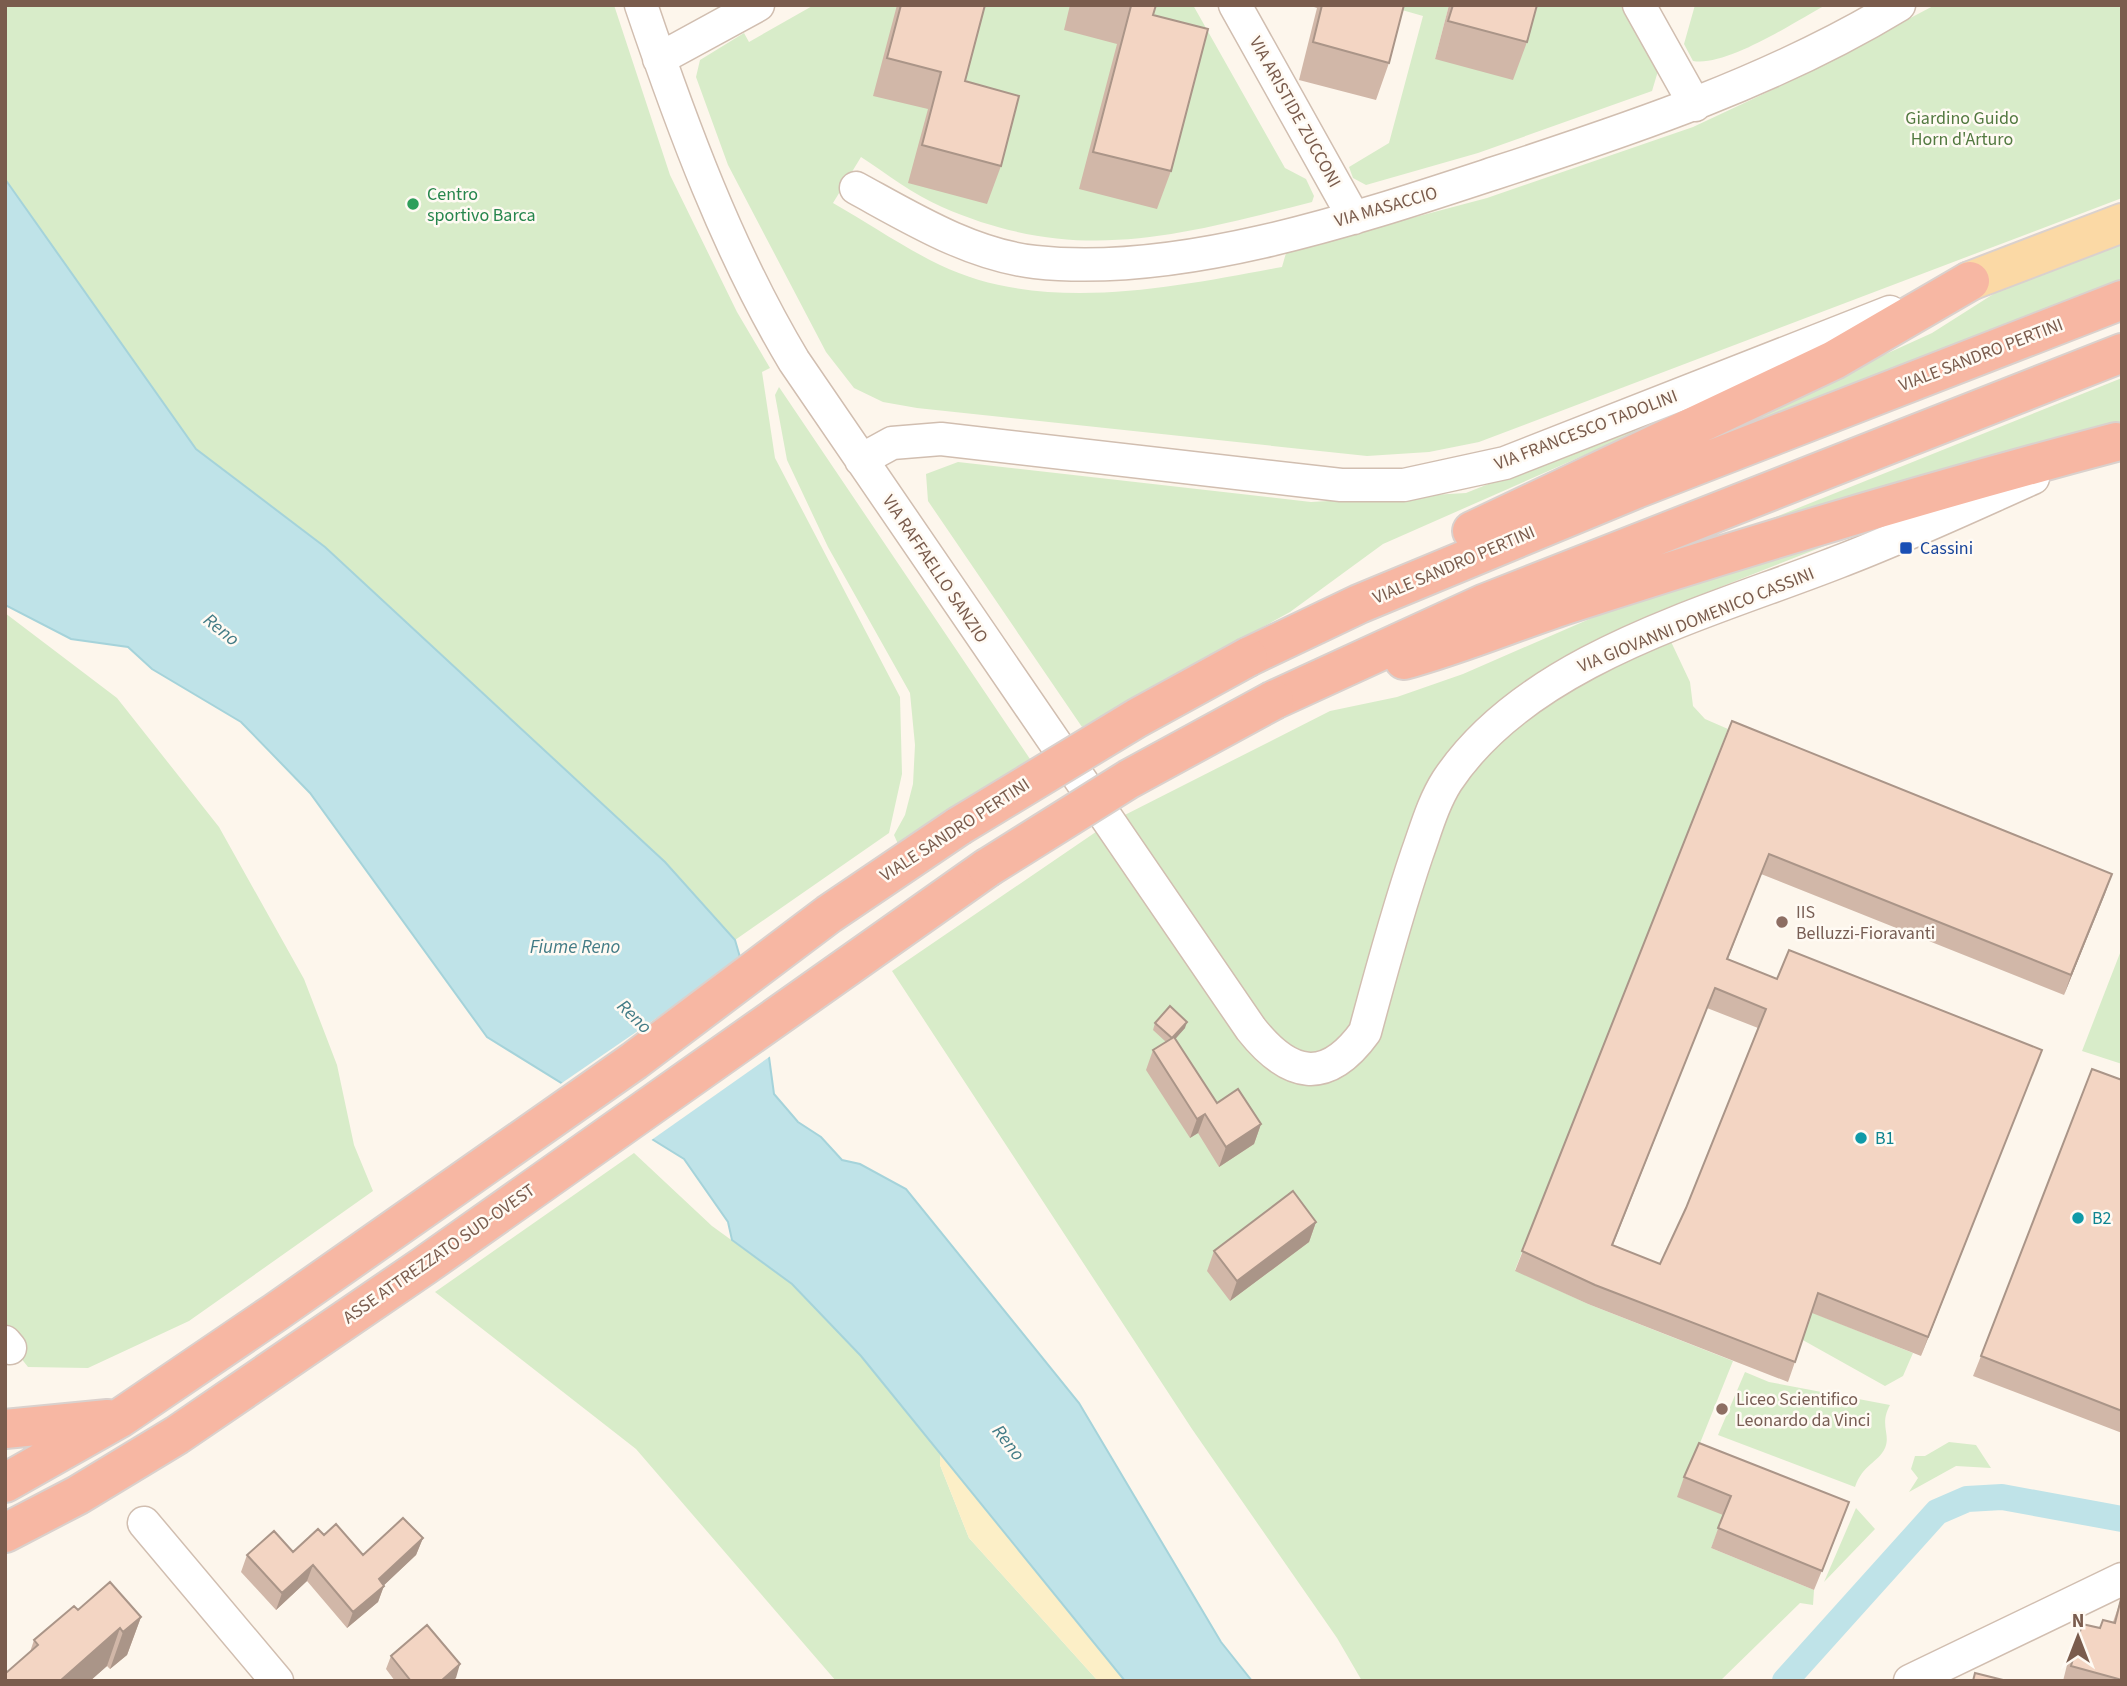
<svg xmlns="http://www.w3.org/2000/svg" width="2127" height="1686" viewBox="0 0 2127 1686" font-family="'Source Sans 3',sans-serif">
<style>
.green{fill:#d8ecc9}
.sand{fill:#fcefc7}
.water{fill:#bfe3e8;stroke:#a5d3da;stroke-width:2}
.pier{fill:#fdf6ec}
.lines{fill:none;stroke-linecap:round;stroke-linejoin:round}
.canal{stroke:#bfe3e8;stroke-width:26}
.minor-casing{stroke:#d1beb0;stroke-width:35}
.major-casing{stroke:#dad1cd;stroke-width:42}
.highway-casing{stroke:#dad1cd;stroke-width:42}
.minor{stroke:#fff;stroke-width:32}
.major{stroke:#fbd9a5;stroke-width:38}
.highway{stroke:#f7b7a3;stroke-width:38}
.highway-bridge-casing{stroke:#dad1cd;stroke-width:42;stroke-linecap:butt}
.highway-bridge{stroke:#f7b7a3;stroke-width:38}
.wall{fill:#d1b7a8;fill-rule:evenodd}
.shaded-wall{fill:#aa9588}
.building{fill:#f3d5c3;stroke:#aa9588;stroke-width:2;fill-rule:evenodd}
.leisure-dot{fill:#2e9e5b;stroke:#fffaf3;stroke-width:2.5}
.transit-dot{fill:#1a4fb4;stroke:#fffaf3;stroke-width:2.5}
.education-dot{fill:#8d6e63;stroke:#fffaf3;stroke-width:2.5}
.culture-dot{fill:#0f9aa8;stroke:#fffaf3;stroke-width:2.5}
.labels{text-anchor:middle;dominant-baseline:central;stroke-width:5;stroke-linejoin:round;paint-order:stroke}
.street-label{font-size:18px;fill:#7a5c4d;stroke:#fffaf3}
.park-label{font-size:18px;fill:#537a41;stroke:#fffaf3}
.leisure-label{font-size:18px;fill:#27864d;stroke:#fffaf3;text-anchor:start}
.transit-label{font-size:18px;fill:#164399;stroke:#fffaf3;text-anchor:start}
.education-label{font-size:18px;fill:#785e54;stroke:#fffaf3;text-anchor:start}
.culture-label{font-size:18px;fill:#0d838f;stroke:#fffaf3;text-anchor:start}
.water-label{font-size:19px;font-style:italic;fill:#437c86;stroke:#fffaf3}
</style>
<rect width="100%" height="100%" fill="#fdf6ec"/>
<path class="green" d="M 5,5 L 614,5 L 670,175 L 737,312 L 770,368 L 762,372 L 775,458 L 900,697 L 902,774 L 889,833 L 735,940 L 665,862 L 325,547 L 196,449 L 5,179 Z
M 814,5 L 1193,5 L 1285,168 L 1306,179 L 1314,196 L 1312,202 C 1177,236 1077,266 942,207 C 914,195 887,174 861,157 L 833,203 C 868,223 903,247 940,265 C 1044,315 1174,287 1282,267 L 1288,246 L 1359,232 L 1487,198 L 1693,127 L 1785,84 L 1935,5 L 2122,5 L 2122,198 L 1479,442 L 1429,452 L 1367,456 L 917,408 L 883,402 L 854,388 L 826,352 L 728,165 L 696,77 L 700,60 L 744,33 L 749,42 Z
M 1404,5 L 1449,5 L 1435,59 L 1533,5 L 1621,5 L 1658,71 L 1652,91 L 1478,153 L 1366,185 L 1353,178 L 1349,167 L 1389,143 L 1423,16 L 1402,10 Z
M 1695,5 L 1826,5 C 1794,22 1727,67 1693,61 L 1684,44 Z
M 2122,239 L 2122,283 L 1626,472 L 1932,333 L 2025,274 Z
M 1832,346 L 1383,544 L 1290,612 L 1082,727 L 928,501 L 926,474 L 958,462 L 1311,502 L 1466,493 Z
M 2122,378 L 2122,428 L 1671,559 Z
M 779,387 L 1030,759 L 898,844 L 894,835 L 905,815 L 913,784 L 915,745 L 910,693 L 828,547 L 787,460 L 775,395 Z
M 1916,510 L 1657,612 L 1690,682 L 1693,706 L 1705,719 L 1728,729 L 1515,1270 L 1588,1304 L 1733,1361 L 1692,1463 L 1724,1515 L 1711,1548 L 1814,1590 L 1813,1605 L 1800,1603 L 1720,1681 L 1362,1681 L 1337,1638 L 1192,1429 L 892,971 L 1109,823 L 1330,711 L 1397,697 L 1463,674 L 1640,597 Z
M 5,613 L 117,698 L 219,827 L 304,979 L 337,1065 L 354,1145 L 373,1191 L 189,1321 L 88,1368 L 28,1367 L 5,1338 Z
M 2122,948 L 2122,1064 L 2082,1051 Z
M 634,1153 L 712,1226 L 792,1284 L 861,1356 L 940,1453 L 940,1465 L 969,1538 L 1098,1681 L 836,1681 L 636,1449 L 435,1292 Z
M 1667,1254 L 1913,1353 L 1903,1376 L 1885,1386 L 1792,1334 Z
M 1745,1372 L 1769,1382 L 1890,1405 C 1879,1425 1891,1434 1885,1448 C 1878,1463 1863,1464 1855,1487 L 1718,1435 Z
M 1949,1442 L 1976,1445 L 1991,1468 L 1956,1466 L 1909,1492 L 1918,1478 L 1911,1469 L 1915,1456 L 1925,1456 Z
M 1856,1508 L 1875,1529 L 1824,1582 Z"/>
<path class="sand" d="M 940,1453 L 1125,1681 L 1098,1681 L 969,1538 L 940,1465 Z"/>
<path class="water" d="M 5,179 L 196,449 L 325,547 L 665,862 L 735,940 L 769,1057 L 774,1094 L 798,1122 L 821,1137 L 842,1160 L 860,1164 L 906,1189 L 1079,1403 L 1221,1642 L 1252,1681 L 1125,1681 L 861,1356 L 792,1284 L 732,1240 L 728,1222 L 684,1159 L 487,1037 L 310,793 L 241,722 L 152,669 L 128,647 L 71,639 L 5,605 Z"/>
<path class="pier" d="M 744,958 L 772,1055 L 650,1141 L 559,1085 Z"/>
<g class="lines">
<path class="canal" d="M 1785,1681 L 1937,1512 L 1967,1499 L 2002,1497 L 2122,1519"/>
<defs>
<path id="minor" d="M 641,5 C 682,126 728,251 794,361 L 1251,1029 C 1289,1077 1326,1086 1365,1032 C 1381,972 1397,913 1417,854 C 1426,829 1433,803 1447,781 C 1528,659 1708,613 1838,562 C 1904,537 1968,507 2033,478
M 1235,5 L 1354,218
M 1639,5 L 1695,105
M 659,59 L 758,5
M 856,188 C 911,218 971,255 1035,262 C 1180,278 1358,218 1495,173 C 1633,128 1774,81 1899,5
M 861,460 L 892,443 L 941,439 L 1341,485 L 1404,485 L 1505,463 L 1890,312
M 5,1342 L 10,1348
M 144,1523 L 277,1681
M 1910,1681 L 2122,1579"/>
<path id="major" d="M 1970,281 L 2122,223"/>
<path id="highway" d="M 1472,531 L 1834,360 L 1970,281
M 1248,657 L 1359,604 L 1636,489 L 2122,300
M 1404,660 C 1459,645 1511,623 1565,605 C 1747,546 1931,491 2116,442
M 1274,700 L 1483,604 L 2122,353
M 5,1429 L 108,1419
M 5,1483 L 120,1418 L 276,1312 L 634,1061 L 829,914 L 959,826
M 5,1533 L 78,1495 L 177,1435 L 424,1266 L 987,868"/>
</defs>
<use href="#minor" class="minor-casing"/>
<use href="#major" class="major-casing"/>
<use href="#highway" class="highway-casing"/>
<use href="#minor" class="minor"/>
<use href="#major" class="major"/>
<use href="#highway" class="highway"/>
<defs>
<path id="highway-bridge" d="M 959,826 L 1137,718 L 1248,657
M 987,868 L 1129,779 L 1274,700"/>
</defs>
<use href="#highway-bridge" class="highway-bridge-casing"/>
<use href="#highway-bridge" class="highway-bridge"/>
</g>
<path class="wall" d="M 897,5 L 985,5 L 965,81 L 1001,166 L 987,204 L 908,183 L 928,109 L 873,96 Z
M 1070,5 L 1156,5 L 1153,15 L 1171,171 L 1157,209 L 1079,189 L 1117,44 L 1064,30 Z
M 1308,5 L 1404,5 L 1389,63 L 1376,100 L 1299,80 L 1317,8 Z
M 1449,5 L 1537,5 L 1527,42 L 1513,80 L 1435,59 Z
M 1732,721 L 2112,874 L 2064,995 L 1761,874 L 1728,959 L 1777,979 L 2034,1070 L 1921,1356 L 1812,1313 L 1788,1382 L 1588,1304 L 1515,1271 ZM 1707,1008 L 1758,1028 L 1686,1208 L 1660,1264 L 1613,1245 Z
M 1155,1023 L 1185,1028 L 1175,1039 L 1217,1103 L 1261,1124 L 1254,1144 L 1219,1167 L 1198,1133 L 1190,1138 L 1146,1070 L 1153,1050 L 1166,1042 L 1153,1030 Z
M 2122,1080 L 2122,1433 L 1973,1376 L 1981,1356 Z
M 1316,1222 L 1309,1242 L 1230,1301 L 1207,1271 L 1214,1251 Z
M 1684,1477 L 1842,1522 L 1814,1590 L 1711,1548 L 1723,1515 L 1677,1497 Z
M 324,1535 L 363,1555 L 423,1538 L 416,1555 L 384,1585 L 378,1602 L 347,1628 L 307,1581 L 276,1610 L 241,1572 L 247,1555 L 293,1552 Z
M 2121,1599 L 2122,1681 L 2063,1681 L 2068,1661 L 2082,1624 L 2100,1628 L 2103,1620 L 2113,1622 Z
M 78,1610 L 141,1617 L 127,1655 L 110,1669 L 107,1666 L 90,1681 L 5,1681 L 6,1673 L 30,1652 L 34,1640 Z
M 391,1656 L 456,1678 L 452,1681 L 395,1681 L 386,1669 Z"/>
<path class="shaded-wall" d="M 2112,874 L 2105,894 L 2064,995 L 2071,975 Z
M 1715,988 L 1707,1008 L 1605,1264 L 1612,1245 Z
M 1187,1022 L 1185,1028 L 1170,1045 L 1172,1038 Z
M 2042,1050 L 2034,1070 L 1921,1356 L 1928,1337 Z
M 1205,1114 L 1198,1133 L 1190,1138 L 1197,1119 Z
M 1261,1124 L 1254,1144 L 1219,1167 L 1226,1147 Z
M 1316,1222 L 1309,1242 L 1230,1301 L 1237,1281 Z
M 423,1538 L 416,1555 L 380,1589 L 384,1586 L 378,1602 L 347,1628 L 353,1612 L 379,1579 Z
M 313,1565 L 307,1581 L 276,1610 L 282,1593 Z
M 141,1617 L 127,1655 L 110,1669 L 123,1632 Z
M 120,1628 L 107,1666 L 90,1681 L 60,1681 Z
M 460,1664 L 456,1678 L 452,1681 L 441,1681 Z"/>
<path class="building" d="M 901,5 L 985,5 L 965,81 L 1019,96 L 1001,166 L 922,145 L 941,72 L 887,58 Z
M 1128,5 L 1156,5 L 1153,15 L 1208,29 L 1171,171 L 1093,152 L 1131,6 Z
M 1322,5 L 1404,5 L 1389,63 L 1313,42 Z
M 1453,5 L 1537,5 L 1527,42 L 1448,21 Z
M 1732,721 L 2112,874 L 2071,975 L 1769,854 L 1727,959 L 1777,979 L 1789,950 L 2042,1050 L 1928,1337 L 1818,1293 L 1795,1362 L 1595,1285 L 1522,1251 ZM 1715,988 L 1766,1009 L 1686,1208 L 1660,1264 L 1612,1245 Z
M 1170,1006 L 1187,1022 L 1172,1038 L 1155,1023 Z
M 1174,1037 L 1217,1103 L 1238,1089 L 1261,1124 L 1226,1147 L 1205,1114 L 1197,1119 L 1153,1050 Z
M 2092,1069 L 2122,1080 L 2122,1411 L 1981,1356 Z
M 1293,1191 L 1316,1222 L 1237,1281 L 1214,1251 Z
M 1699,1443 L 1849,1502 L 1822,1571 L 1718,1528 L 1731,1496 L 1684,1477 Z
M 403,1518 L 423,1538 L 379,1579 L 384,1586 L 353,1612 L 313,1565 L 282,1593 L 247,1555 L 274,1531 L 293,1552 L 318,1529 L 324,1535 L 336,1524 L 363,1555 Z
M 110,1582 L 141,1617 L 123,1632 L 120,1628 L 60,1681 L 5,1681 L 5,1672 L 6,1673 L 38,1645 L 34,1640 L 74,1606 L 78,1610 Z
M 2121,1599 L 2122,1680 L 2071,1666 L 2082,1624 L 2100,1628 L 2103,1620 L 2115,1623 Z
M 427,1625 L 460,1664 L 441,1681 L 411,1681 L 391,1656 Z
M 1975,1673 L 2007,1681 L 1973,1681 Z"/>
<circle class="leisure-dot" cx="413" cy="204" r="7"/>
<rect class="transit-dot" x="1899" y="541" width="14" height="14" rx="3.5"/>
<g class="education-dot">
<circle cx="1782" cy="922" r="7"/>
<circle cx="1722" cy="1409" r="7"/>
</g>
<g class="culture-dot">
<circle cx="1861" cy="1138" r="7"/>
<circle cx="2078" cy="1218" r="7"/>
</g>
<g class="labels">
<g class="street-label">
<text transform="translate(1295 112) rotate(61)">VIA ARISTIDE ZUCCONI</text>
<text transform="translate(1386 207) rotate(-16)">VIA MASACCIO</text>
<text transform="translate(1981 355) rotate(-21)">VIALE SANDRO PERTINI</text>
<text transform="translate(1586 430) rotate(-21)">VIA FRANCESCO TADOLINI</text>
<text transform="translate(1454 565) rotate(-23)">VIALE SANDRO PERTINI</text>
<text transform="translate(935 569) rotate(56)">VIA RAFFAELLO SANZIO</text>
<text transform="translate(1696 620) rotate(-22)">VIA GIOVANNI DOMENICO CASSINI</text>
<text transform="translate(955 830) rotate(-33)">VIALE SANDRO PERTINI</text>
<text transform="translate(439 1254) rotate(-35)">ASSE ATTREZZATO SUD-OVEST</text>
</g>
<g class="park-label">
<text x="1962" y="118">Giardino Guido<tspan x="1962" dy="21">Horn d'Arturo</tspan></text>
</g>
<g class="leisure-label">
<text x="427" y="194">Centro<tspan x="427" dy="21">sportivo Barca</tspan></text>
</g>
<g class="transit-label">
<text x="1920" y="548">Cassini</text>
</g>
<g class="education-label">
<text x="1796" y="912">IIS<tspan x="1796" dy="21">Belluzzi-Fioravanti</tspan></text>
<text x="1736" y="1399">Liceo Scientifico<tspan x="1736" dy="21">Leonardo da Vinci</tspan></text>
</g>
<g class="culture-label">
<text x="1875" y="1138">B1</text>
<text x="2092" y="1218">B2</text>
</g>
<g class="water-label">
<text transform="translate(221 630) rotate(39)">Reno</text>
<text x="575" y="947">Fiume Reno</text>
<text transform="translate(634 1017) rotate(44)">Reno</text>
<text transform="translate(1008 1443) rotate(52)">Reno</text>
</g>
</g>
<rect width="2127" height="1686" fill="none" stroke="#7a5c4d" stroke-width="14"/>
<g transform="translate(2078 1637)" stroke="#fffaf3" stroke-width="5" paint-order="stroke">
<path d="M0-5L12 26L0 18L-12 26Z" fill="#7a5c4d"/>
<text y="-10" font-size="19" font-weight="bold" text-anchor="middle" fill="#7a5c4d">N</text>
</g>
</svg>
